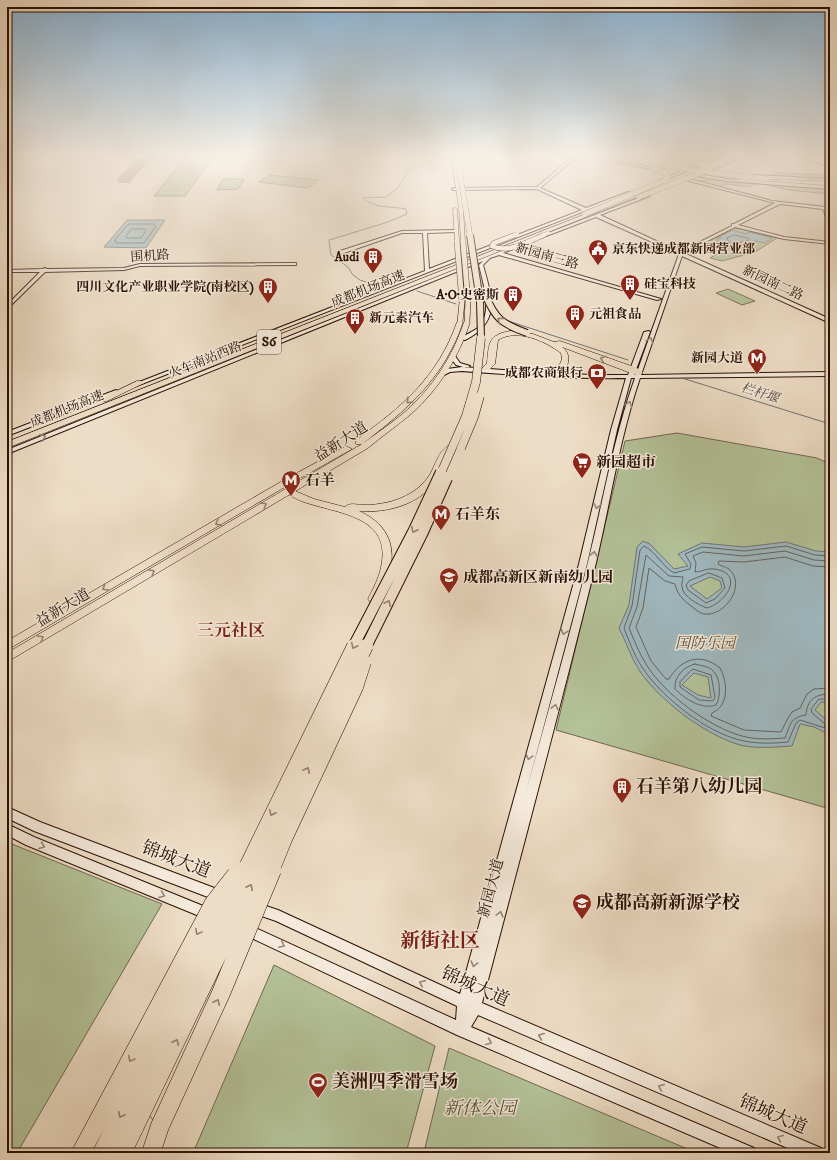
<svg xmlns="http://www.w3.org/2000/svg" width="837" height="1160" viewBox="0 0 837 1160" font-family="'IM FELL DW Pica','Noto Serif SC',serif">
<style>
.green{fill:#b4c299;stroke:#6f684e}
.water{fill:#9fb9c0;stroke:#707574;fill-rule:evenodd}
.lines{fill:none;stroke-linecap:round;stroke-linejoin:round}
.shore{stroke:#646461;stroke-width:1}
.stream{stroke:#707574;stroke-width:1}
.taxiway{fill:#8c7664;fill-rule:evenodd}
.runway{fill:#8c7664;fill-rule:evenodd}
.secondary-casing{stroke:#2a0f02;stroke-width:2}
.primary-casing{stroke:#2a0f02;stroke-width:1}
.highway-casing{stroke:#2a0f02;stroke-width:1}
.secondary{fill:#f4e9da;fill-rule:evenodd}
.primary{fill:#eeddc6;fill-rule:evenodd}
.highway{fill:#eeddc6;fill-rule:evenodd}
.rail-casing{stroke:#2a0f02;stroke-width:1.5}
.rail{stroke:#f4e9da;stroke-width:1;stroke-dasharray:2;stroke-linecap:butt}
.secondary-bridge-far1-casing{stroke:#2a0f02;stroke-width:4;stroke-linecap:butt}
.secondary-bridge-casing{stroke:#2a0f02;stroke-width:5.5;stroke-linecap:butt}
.primary-bridge-far1-casing{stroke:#2a0f02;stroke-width:4.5;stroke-linecap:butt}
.primary-bridge-casing{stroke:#2a0f02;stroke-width:6;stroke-linecap:butt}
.highway-bridge-far5-casing{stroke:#2a0f02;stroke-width:5.5;stroke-linecap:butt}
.highway-bridge-far4-casing{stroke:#2a0f02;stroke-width:8;stroke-linecap:butt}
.highway-bridge-far3-casing{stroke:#2a0f02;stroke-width:9;stroke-linecap:butt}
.highway-bridge-far2-casing{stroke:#2a0f02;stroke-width:12;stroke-linecap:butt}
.highway-bridge-far1-casing{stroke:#2a0f02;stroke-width:15;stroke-linecap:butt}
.highway-bridge-casing{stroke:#2a0f02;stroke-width:19;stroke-linecap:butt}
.secondary-bridge-far1{stroke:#f4e9da;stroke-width:3.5}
.secondary-bridge{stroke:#f4e9da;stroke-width:4.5}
.primary-bridge-far1{stroke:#eeddc6;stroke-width:4}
.primary-bridge{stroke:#eeddc6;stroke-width:5}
.highway-bridge-far5{stroke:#eeddc6;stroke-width:5}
.highway-bridge-far4{stroke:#eeddc6;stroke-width:6}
.highway-bridge-far3{stroke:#eeddc6;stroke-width:8}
.highway-bridge-far2{stroke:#eeddc6;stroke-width:10}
.highway-bridge-far1{stroke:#eeddc6;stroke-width:14}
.highway-bridge{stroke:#eeddc6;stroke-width:18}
.oneway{stroke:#96806e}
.oneway2{stroke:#998779}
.labels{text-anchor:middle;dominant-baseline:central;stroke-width:3;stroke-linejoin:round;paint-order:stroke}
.far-poi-label{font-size:13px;font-weight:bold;fill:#2a0f02;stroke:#f4e9da;text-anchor:end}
.far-street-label{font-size:13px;fill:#2a0f02;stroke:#f4e9da}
.far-water-label{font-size:13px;font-style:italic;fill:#534a44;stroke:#f4e9da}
.shield{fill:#f4e9da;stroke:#675043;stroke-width:1}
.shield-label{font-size:14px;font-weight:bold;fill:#2a0f02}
.street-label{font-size:15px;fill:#2a0f02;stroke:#f4e9da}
.poi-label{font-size:15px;font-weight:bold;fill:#2a0f02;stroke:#f4e9da;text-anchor:start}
.park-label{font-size:15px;font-style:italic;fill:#5a4e37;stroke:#f4e9da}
.quarter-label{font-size:17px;font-weight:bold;fill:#7a1f14;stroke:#f4e9da}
.near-poi-label{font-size:18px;font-weight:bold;fill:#2a0f02;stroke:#f4e9da;text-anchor:start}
.near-street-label{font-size:18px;fill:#2a0f02;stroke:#f4e9da}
.near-park-label{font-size:18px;font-style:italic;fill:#5a4e37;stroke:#f4e9da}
.near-quarter-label{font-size:20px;font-weight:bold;fill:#7a1f14;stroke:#f4e9da}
</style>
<rect width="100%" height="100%" fill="#eeddc6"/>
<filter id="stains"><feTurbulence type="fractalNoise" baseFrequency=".005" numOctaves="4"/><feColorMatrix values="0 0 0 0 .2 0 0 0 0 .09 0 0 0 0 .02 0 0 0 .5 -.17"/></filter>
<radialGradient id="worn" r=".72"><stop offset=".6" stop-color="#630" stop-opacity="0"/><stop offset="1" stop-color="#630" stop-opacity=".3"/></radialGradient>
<path class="green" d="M 188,155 L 212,155 L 210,158 L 211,160 L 185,196 L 154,196 Z
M 777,173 L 830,175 L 830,178 L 772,176 Z
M 270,175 L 319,180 L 308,188 L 259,182 Z
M 223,179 L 244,179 L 238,189 L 217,190 Z
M 703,180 L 727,180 L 756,183 L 749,187 L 727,184 L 719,187 L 697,181 Z
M 763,184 L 830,189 L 830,194 L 788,190 Z
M 733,228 L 742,229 L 777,238 L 755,252 L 722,261 L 710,258 L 720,252 L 707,248 L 696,252 L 690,249 Z
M 728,289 L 755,301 L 742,305 L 716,293 Z
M 677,433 L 817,458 L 830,464 L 830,809 L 556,730 L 625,441 Z
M 7,842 L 162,904 L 17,1153 L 7,1153 Z
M 274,965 L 435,1046 L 406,1153 L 193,1153 Z
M 449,1048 L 697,1153 L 435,1153 L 425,1148 Z"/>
<path class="water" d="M 127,220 L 165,220 L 146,248 L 104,247 Z
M 733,230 L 746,234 L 750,232 L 772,238 L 765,243 L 754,241 L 751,242 L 754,244 L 735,248 L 723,245 L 724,242 L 717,241 L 717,238 L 721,238 L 719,237 Z
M 643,541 L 650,544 L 674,569 L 688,566 L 678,554 L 702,543 L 744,547 L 786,542 L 816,551 L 830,552 L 830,608 L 829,608 L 830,610 L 830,703 L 821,702 L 815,710 L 830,723 L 830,735 L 814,727 L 800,724 L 792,746 C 776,747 756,749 740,745 C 705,735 659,700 639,670 C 631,657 626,642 619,628 L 629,605 L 637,547 ZM 710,577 L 720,581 L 722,588 L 707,599 L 690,586 ZM 694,673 L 708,677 L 711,698 L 698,695 L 682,685 Z"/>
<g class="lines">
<path class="shore" d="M 129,224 L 154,224 L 156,226 L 144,243 L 116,243 L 115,240 Z
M 132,229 L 145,229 L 146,231 L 141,238 L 127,238 L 126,236 Z
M 734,235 L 748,238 L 749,240 L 735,244 L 729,243 L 727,238 Z
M 830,556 L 815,555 L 786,546 L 744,551 L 702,547 L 685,554 L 691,564 L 690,569 L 674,573 C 662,566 656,552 644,546 L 640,550 L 632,606 L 624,628 C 629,641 634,655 642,667 C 660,695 699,726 730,737 C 748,744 769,744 788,742 L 796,723 L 800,720 L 825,728 L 825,724 L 812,713 L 811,709 L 819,699 L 830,699
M 830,561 L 814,560 L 785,551 L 744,556 L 703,552 L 693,556 L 696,563 L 695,572 C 701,572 707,568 714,569 C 745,573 727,602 707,608 C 699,605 683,597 682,587 C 681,584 683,580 683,577 L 669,576 L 646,555 L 637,607 L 629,628 C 634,640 639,653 646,664 C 664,694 709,727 742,736 C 756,740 771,739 785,738 C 791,724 789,718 806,715 C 807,700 815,694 830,694
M 830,567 L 813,566 L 785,557 L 744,562 L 719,561 L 718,564 C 721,566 726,567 729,569 C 747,585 725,617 704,614 C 699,613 695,609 691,606 C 683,600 677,594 675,584 L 665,581 L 649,568 L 643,608 L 636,627 L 651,661 L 666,679 L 669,679 C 681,659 700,652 720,668 C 728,683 729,706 712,713 L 711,716 L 744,730 L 781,732 L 788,718 L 792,712 L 800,708 L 807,694 L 814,689 L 830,688
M 709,573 L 722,578 L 725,588 L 715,599 L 706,603 L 688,590 L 686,585 L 689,581 Z
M 695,664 C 701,666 709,666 713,671 C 721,678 721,697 716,705 C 702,710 685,699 675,689 C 674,677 683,667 695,664 Z
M 693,669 L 711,675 L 715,697 L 713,701 L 699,700 L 680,687 L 680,682 Z"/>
<path class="stream" d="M 385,284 L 372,284 L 360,280 L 353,275 L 348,267 L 331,255 L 329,240 L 388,222 L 407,214 L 406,209 C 392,206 374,209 363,198 L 386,197 L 398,188 L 414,161 L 405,155
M 417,291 L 456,304
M 505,320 L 628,360
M 685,379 L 830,424"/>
<path class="taxiway" d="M 128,174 L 132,177 L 132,179 L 122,181 L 119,179 Z"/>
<path class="runway" d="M 141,155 L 154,155 L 129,183 L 119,183 L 117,180 L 119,177 Z"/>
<defs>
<path id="secondary" d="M 580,155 L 588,155 L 663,170 L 661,171 Z
M 720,155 L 725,155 L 663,181 L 660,180 Z
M 742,155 L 747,155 L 703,174 L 700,173 Z
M 571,158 L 574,159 L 540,188 L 586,208 L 628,192 L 631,193 L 134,387 L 129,386 L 425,271 L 423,233 L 402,233 L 341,254 L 337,254 L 337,252 L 402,231 L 457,230 L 456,232 L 427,233 L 429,269 L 582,210 L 537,189 L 454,190 L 452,189 L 454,188 L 537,187 Z
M 698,174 L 727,179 L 830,187 L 830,189 L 727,181 L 697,176 Z
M 753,175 L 796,177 L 798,178 L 796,179 L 752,177 Z
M 686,178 L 772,201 L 826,207 L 830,217 L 830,223 L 828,222 L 823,209 L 780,204 L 738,225 L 784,237 L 830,242 L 830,244 L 784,239 L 735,227 L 684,253 L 830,319 L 830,323 L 682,256 L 641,375 L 830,372 L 830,376 L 640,378 C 619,440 610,504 595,567 C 559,713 520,858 482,1003 L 821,1148 L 823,1153 L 799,1153 L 478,1015 L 471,1027 L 754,1148 L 756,1153 L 732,1153 L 457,1035 L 241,933 L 239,929 L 241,925 L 245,923 L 249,925 L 456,1020 L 457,1006 L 276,921 L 250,912 L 248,908 L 250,904 L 254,902 L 278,910 L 460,994 L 579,564 L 611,430 L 626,378 C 571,379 517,375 462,371 L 450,372 L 442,376 L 439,374 L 447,369 L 462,367 L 547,373 L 593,375 L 628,375 L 644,332 L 649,331 L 650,332 L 634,375 L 636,375 L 679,254 L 596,217 L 541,238 L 538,237 L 649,194 L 650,196 L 600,215 L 680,252 L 732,226 L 732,224 L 734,224 L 775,203 L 685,180 ZM 631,378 L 635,378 C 613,439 603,503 587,566 C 566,650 542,732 520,815 L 587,564 L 617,430 Z
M 514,246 L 516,247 L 515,248 L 503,253 L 661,299 L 657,300 L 499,255 L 490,258 L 483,265 C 492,298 501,322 465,340 L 460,339 C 466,334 473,332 479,327 C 493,311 483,283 479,265 L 483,261 L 7,454 L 7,450 Z
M 294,263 L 296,263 L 296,265 L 140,266 L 124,270 L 45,272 L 7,309 L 7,305 L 40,272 L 7,272 L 7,270 L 42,269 L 45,268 L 47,269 L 124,268 L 140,264 Z
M 453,355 L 455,356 L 460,363 L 470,366 L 467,368 L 456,365 L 450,357 Z
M 116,390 L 119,392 L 118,393 L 7,436 L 7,432 Z
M 7,807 L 40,822 L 225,892 L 227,896 L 225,900 L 221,902 L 34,831 L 7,818 Z
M 7,824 L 34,837 L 213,910 L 215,914 L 213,918 L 209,920 L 26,845 L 7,835 Z"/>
<path id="primary" d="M 451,155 L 455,155 L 463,208 L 465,242 L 463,243 L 461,242 L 459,208 Z
M 672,157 L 696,162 L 698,165 L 695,169 L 693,169 L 694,164 L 672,159 Z
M 768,177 L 830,179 L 830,181 L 769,179 Z
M 455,208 L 457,209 L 459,241 L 457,242 L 455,241 L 453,209 Z
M 460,320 L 463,322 C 444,378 408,409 362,444 L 356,444 L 356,440 C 402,407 438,377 457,322 Z
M 467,320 L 470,322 C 459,357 439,389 411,414 C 397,426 382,436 368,448 L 7,662 L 7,653 L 362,444 C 377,433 392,423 406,411 C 433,387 453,356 464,322 Z
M 345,447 L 348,447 L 352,449 L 290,484 L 7,650 L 7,641 L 284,480 Z"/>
<path id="highway" d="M 584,155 L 590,155 L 645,166 L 643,167 L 586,157 Z
M 737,177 L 764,181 L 830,186 L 830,188 L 764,183 L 735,179 Z
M 634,195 L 638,196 L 7,448 L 7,442 Z
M 510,331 L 533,334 L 554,342 L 560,341 L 637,368 L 643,373 L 639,375 L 636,375 L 562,347 C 575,356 567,376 551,374 L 551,370 L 560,364 L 562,359 L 561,353 C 545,341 517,328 498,340 L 495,364 L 489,370 L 483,370 L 482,368 L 487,363 C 489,343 488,335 510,331 Z
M 137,381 L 140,381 L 144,383 L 107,401 L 104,401 L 100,399 Z
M 452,444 L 456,447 C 454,450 451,453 448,457 C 443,465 441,474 435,482 C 418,505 387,513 359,511 C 401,530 397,566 378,602 L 374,603 L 370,602 L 368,599 C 373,589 379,578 381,567 C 392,517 341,514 307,503 C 299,501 292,496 285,493 L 283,491 L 288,488 L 314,499 L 345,507 C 350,502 357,505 363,505 C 380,505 396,502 411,493 C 418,489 424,483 429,476 C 435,467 439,447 452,444 Z
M 144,1114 L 151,1117 L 154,1124 L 143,1153 L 123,1153 L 137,1117 Z"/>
</defs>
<use href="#secondary" class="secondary-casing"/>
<use href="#primary" class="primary-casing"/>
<use href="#highway" class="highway-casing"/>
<use href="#secondary" class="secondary"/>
<use href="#primary" class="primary"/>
<use href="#highway" class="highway"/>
<defs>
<path id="rail" d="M 797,155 L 830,168
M 828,155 L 830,165"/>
</defs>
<use href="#rail" class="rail-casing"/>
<use href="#rail" class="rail"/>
<defs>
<path id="secondary-bridge-far1" d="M 512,236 L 517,234
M 541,236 L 548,233"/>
<path id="secondary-bridge" d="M 515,235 L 494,243 L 492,246 C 508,254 529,241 544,235"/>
<path id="primary-bridge-far1" d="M 671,166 L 662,164 L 659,161 L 673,158"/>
<path id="primary-bridge" d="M 457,241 L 462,302 L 460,322
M 463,242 L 468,301 L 467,322"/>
<path id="highway-bridge-far5" d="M 457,155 L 470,236
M 608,156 L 692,170 L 766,179
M 703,169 L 738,155
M 639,197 L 710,169 L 709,166 L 699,163 L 680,162
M 585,214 L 663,181 L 668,177 L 665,172 L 653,168"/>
<path id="highway-bridge-far4" d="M 470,235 L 480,301 L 481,339
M 485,294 C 495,319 502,324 527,333"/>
<path id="highway-bridge-far3" d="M 461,448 L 474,417 L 480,396
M 441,473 L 466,416 L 476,382 L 481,338"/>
<path id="highway-bridge-far2" d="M 353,647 L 414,530 L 441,472
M 366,647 L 423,532 L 447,478"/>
<path id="highway-bridge-far1" d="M 244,871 L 354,646
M 258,871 L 366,646
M 272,871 L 285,839 L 356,687 L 364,662"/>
<path id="highway-bridge" d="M 81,1153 L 214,903 L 236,875
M 102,1153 L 244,870
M 122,1153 L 258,870
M 151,1153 L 160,1126 L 221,993 L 272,870"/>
</defs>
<use href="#secondary-bridge-far1" class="secondary-bridge-far1-casing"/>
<use href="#secondary-bridge" class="secondary-bridge-casing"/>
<use href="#primary-bridge-far1" class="primary-bridge-far1-casing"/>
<use href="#primary-bridge" class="primary-bridge-casing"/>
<use href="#highway-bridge-far5" class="highway-bridge-far5-casing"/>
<use href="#highway-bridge-far4" class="highway-bridge-far4-casing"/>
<use href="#highway-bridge-far3" class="highway-bridge-far3-casing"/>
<use href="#highway-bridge-far2" class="highway-bridge-far2-casing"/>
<use href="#highway-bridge-far1" class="highway-bridge-far1-casing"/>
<use href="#highway-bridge" class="highway-bridge-casing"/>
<use href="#secondary-bridge-far1" class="secondary-bridge-far1"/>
<use href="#secondary-bridge" class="secondary-bridge"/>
<use href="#primary-bridge-far1" class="primary-bridge-far1"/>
<use href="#primary-bridge" class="primary-bridge"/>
<use href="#highway-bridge-far5" class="highway-bridge-far5"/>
<use href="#highway-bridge-far4" class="highway-bridge-far4"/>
<use href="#highway-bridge-far3" class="highway-bridge-far3"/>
<use href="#highway-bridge-far2" class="highway-bridge-far2"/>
<use href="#highway-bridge-far1" class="highway-bridge-far1"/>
<use href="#highway-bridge" class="highway-bridge"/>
</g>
<defs><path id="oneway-chevron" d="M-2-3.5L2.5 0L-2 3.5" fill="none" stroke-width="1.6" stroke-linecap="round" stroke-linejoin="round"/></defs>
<g class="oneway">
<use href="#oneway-chevron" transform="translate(500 320) rotate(-143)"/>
<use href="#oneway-chevron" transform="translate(603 359) rotate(-161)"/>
<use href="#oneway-chevron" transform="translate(409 401) rotate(134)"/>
<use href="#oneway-chevron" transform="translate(264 505) rotate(-31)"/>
<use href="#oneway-chevron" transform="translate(218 523) rotate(150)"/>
<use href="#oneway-chevron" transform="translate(414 530) rotate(117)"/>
<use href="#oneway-chevron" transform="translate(152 572) rotate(-31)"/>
<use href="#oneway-chevron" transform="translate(105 588) rotate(150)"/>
<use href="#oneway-chevron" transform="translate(388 603) rotate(-64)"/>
<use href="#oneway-chevron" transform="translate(41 638) rotate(-31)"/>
<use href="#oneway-chevron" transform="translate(354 646) rotate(116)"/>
<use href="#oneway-chevron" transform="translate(307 770) rotate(-65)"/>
<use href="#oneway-chevron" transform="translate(272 813) rotate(116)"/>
<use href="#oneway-chevron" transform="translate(250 887) rotate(-64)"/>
<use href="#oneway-chevron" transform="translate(198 932) rotate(118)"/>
<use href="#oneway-chevron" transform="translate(217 1002) rotate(-65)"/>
<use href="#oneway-chevron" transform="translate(176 1042) rotate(-65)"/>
<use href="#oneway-chevron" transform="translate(131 1059) rotate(118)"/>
<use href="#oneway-chevron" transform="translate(121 1115) rotate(117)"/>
</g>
<g class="oneway2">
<use href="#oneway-chevron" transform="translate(650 340) rotate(-72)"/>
<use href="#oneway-chevron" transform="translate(629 404) rotate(-70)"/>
<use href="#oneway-chevron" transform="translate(43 437) rotate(-22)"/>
<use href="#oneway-chevron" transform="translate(597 506) rotate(103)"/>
<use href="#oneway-chevron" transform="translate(594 554) rotate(-78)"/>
<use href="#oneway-chevron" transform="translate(564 632) rotate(106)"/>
<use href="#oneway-chevron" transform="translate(555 707) rotate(-76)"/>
<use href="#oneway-chevron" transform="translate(529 757) rotate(105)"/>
<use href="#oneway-chevron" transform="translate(42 846) rotate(22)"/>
<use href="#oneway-chevron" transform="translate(162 895) rotate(22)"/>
<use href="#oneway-chevron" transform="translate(500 914) rotate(-75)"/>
<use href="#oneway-chevron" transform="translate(282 945) rotate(25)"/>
<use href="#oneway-chevron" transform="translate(474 964) rotate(105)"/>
<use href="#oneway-chevron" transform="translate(422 983) rotate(-155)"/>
<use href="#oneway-chevron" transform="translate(541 1036) rotate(-157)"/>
<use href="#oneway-chevron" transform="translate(489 1042) rotate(23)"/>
<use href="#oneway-chevron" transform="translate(661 1087) rotate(-157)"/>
<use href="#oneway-chevron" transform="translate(780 1138) rotate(-157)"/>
</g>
<linearGradient id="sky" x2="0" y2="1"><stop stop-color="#8bb6d8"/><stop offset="0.49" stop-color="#f7f0e5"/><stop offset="1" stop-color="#f7f0e5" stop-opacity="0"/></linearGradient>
<rect width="837" height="318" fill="url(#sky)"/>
<defs>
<symbol id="civic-pin" viewBox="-11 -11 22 30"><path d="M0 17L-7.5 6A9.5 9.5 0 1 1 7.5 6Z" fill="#8f2418" stroke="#f4e9da"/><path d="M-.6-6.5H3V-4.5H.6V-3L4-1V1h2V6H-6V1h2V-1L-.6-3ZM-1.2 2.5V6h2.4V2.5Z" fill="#fff"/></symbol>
<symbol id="building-pin" viewBox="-11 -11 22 30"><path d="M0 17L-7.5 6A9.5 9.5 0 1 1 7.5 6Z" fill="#8f2418" stroke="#f4e9da"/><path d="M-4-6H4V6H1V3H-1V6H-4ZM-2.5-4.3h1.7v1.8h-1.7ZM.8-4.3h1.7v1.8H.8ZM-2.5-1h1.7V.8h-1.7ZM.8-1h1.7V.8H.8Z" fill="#fff"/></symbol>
<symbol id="metro-pin" viewBox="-11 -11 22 30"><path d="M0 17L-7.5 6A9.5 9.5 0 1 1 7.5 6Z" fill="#8f2418" stroke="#f4e9da"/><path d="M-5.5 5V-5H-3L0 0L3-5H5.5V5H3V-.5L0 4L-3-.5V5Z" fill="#fff"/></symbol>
<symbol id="bank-pin" viewBox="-11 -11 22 30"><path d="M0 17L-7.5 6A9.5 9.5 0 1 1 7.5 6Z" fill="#8f2418" stroke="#f4e9da"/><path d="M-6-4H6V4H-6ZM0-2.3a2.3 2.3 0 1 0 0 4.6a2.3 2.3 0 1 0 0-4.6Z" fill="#fff"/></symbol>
<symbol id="supermarket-pin" viewBox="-11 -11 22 30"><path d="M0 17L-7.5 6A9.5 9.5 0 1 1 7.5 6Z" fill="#8f2418" stroke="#f4e9da"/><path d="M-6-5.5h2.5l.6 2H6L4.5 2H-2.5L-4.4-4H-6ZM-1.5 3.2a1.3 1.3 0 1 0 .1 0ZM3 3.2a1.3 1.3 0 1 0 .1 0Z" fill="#fff"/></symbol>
<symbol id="school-pin" viewBox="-11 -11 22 30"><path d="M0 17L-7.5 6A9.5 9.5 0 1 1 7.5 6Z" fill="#8f2418" stroke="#f4e9da"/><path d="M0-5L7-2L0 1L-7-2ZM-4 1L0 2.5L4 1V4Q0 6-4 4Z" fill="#fff"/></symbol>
<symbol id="stadium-pin" viewBox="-11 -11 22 30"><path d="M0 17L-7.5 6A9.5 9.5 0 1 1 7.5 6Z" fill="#8f2418" stroke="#f4e9da"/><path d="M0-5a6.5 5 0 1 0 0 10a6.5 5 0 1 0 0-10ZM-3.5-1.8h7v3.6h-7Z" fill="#fff"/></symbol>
</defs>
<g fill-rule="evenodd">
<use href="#civic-pin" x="587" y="238" width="22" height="30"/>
<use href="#building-pin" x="362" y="246" width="22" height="30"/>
<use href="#building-pin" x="619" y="273" width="22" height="30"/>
<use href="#building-pin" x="257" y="276" width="22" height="30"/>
<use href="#building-pin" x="502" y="284" width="22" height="30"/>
<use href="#building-pin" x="564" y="303" width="22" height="30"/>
<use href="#building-pin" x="344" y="307" width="22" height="30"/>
<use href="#metro-pin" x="746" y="347" width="22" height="30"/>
<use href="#bank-pin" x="586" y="362" width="22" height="30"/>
<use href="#supermarket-pin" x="571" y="451" width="22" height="30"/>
<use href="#metro-pin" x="280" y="469" width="22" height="30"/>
<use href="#metro-pin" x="430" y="503" width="22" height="30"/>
<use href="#school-pin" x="438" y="566" width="22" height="30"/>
<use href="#building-pin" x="611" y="776" width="22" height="30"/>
<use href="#school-pin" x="571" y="892" width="22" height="30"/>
<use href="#stadium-pin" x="307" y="1071" width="22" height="30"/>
</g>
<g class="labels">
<g class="far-poi-label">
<text x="612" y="249" text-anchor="start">京东快递成都新园营业部</text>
<text x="359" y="257">Audi</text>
<text x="644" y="284" text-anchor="start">硅宝科技</text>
<text x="254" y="287">四川文化产业职业学院(南校区)</text>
<text x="499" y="295">A·O·史密斯</text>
<text x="589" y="314" text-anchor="start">元祖食品</text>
<text x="369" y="318" text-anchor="start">新元素汽车</text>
<text x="743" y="358">新园大道</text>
<text x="583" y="373">成都农商银行</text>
</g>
<g class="far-street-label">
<text transform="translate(150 256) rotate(-4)">围机路</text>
<text transform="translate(547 256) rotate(16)">新园南三路</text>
<text transform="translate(773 283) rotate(25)">新园南二路</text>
<text transform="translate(368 289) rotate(-22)">成都机场高速</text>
<text transform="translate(205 360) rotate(-22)">火车南站西路</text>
<text transform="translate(67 409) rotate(-22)">成都机场高速</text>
</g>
<g class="far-water-label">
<text transform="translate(760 393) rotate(17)">栏杆堰</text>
</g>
<rect class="shield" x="257" y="330" width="24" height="24" rx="3"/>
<g class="shield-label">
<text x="269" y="342">S6</text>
</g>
<g class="street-label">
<text transform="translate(341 442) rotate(-33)">益新大道</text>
<text transform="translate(63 608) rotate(-31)">益新大道</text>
<text transform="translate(491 888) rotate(-75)">新园大道</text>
</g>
<g class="poi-label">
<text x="596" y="462">新园超市</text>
<text x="305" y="480">石羊</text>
<text x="455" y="514">石羊东</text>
<text x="463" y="577">成都高新区新南幼儿园</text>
</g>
<g class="park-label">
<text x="705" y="643">国防乐园</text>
</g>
<g class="quarter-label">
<text x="231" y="631">三元社区</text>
</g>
<g class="near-poi-label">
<text x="636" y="787">石羊第八幼儿园</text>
<text x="596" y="903">成都高新新源学校</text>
<text x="332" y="1082">美洲四季滑雪场</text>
</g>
<g class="near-street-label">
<text transform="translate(176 860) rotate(21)">锦城大道</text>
<text transform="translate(475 987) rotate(24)">锦城大道</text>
<text transform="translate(773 1115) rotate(23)">锦城大道</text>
</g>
<g class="near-park-label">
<text x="480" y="1109">新体公园</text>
</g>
<g class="near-quarter-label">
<text x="440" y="941">新街社区</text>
</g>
</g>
<rect width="837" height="1160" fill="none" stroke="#eeddc6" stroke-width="24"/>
<rect x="8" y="8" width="821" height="1144" fill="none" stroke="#2a0f02" stroke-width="2"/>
<rect x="12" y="12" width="813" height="1136" fill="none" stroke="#2a0f02"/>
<rect width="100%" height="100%" filter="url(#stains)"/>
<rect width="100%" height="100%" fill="url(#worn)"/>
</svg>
